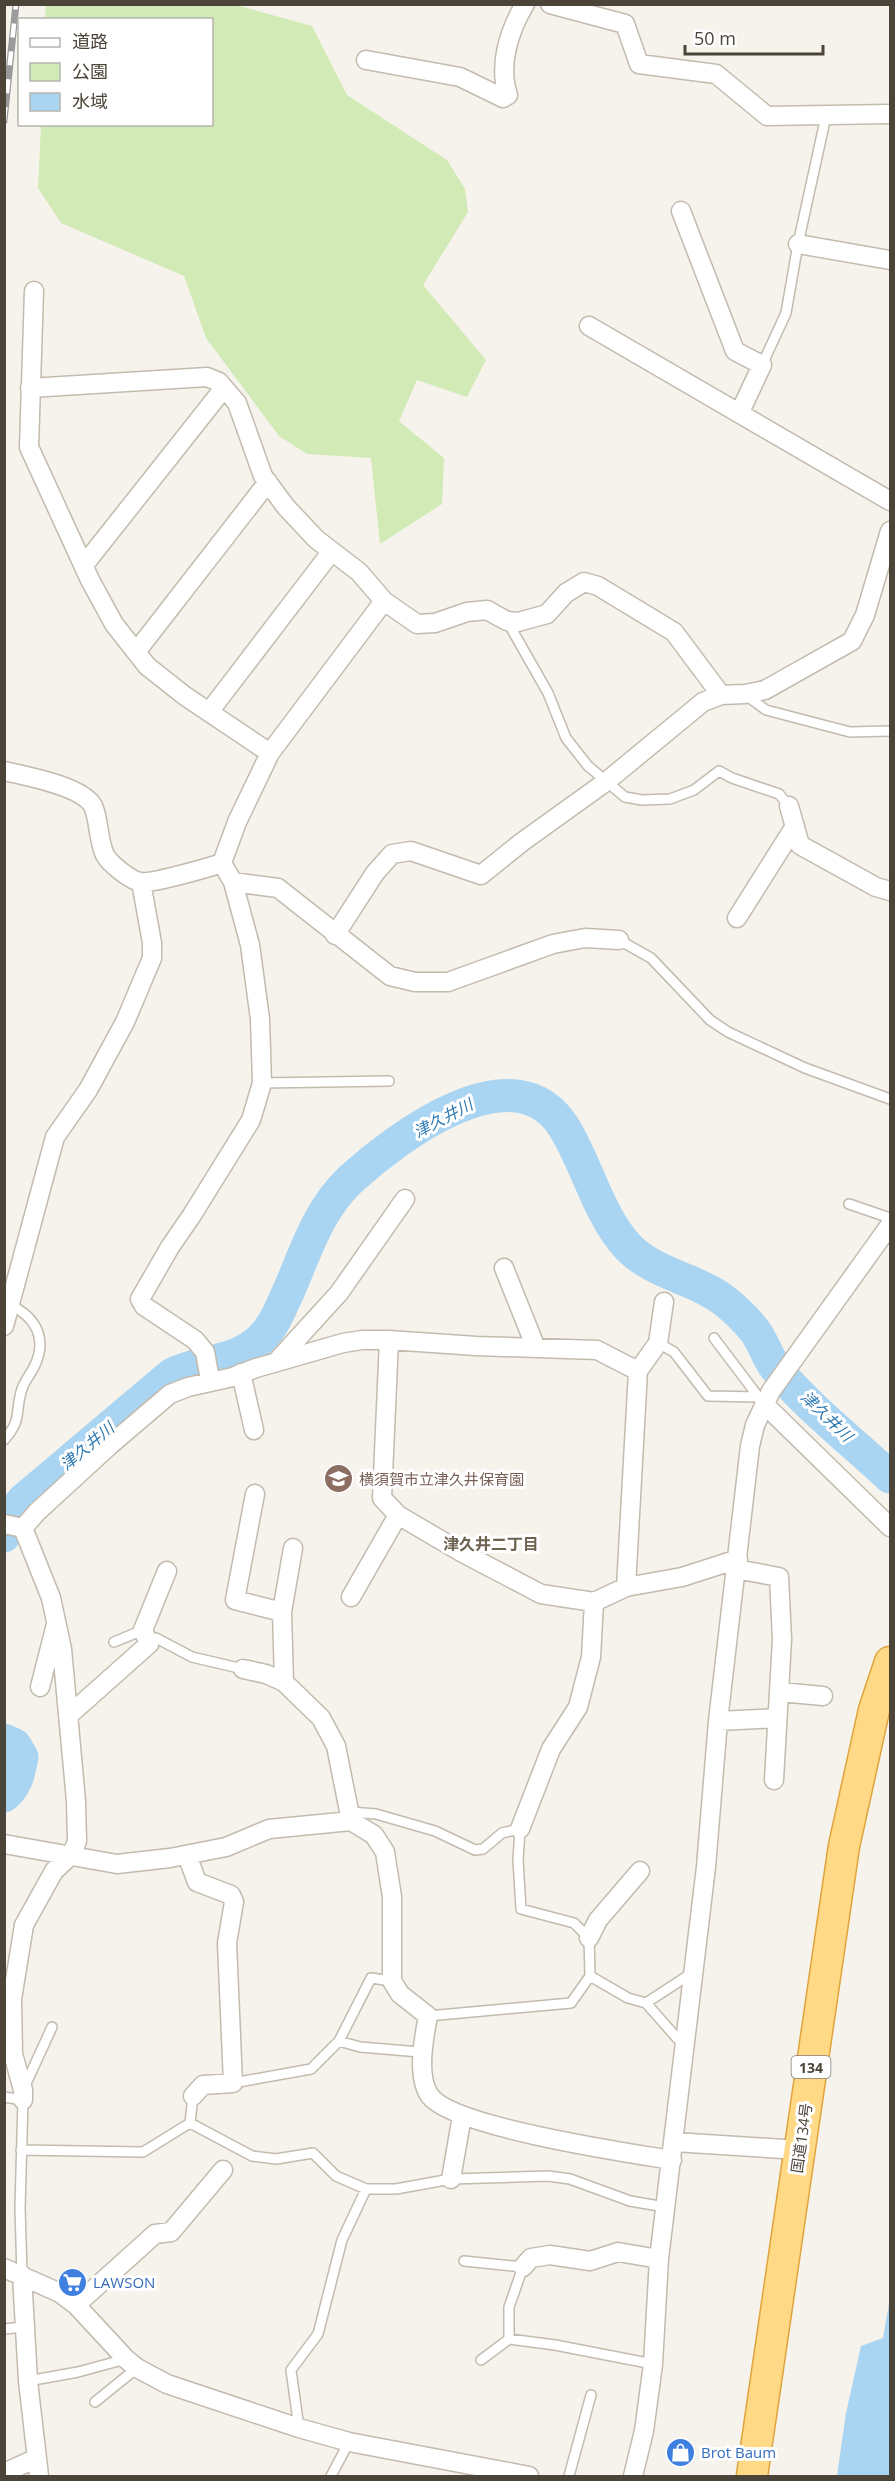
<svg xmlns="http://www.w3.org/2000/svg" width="895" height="2481" viewBox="0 0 895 2481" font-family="'Open Sans','Noto Sans JP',sans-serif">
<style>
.green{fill:#d2eab5}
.water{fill:#a9d4f2}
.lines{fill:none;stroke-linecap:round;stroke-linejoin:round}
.river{stroke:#a9d4f2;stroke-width:33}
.service-casing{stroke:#c2bbae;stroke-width:12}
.minor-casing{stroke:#c2bbae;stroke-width:21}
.trunk-casing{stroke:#e0a43c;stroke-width:33}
.service{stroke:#fff;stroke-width:9}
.minor{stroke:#fff;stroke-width:18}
.trunk{stroke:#ffd985;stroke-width:30}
.rail-casing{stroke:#9a9a9a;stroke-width:7}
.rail{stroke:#fff;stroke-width:4.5;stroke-dasharray:14;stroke-linecap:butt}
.labels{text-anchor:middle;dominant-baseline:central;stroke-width:6;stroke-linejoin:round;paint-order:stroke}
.shield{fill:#fff;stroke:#817c74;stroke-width:1.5}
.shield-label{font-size:14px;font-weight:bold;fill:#4b4439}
.education-label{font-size:15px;fill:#785e54;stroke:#fff;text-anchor:start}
.street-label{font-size:15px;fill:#4b4439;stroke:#fff}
.shop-label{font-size:15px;fill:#366cbe;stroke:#fff;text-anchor:start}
.water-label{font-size:16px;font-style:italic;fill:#2e7ab2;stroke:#fff}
.neighbourhood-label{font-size:16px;font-weight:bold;fill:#6e6250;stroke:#fff}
</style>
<rect width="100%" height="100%" fill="#f6f3ec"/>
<path class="green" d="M 46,5 L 236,5 L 312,26 L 347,95 L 447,160 L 465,189 L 468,212 L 423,285 L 486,360 L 467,397 L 417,380 L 399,421 L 444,458 L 442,504 L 380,544 L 371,458 L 307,454 L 279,436 L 206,338 L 184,276 L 61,223 L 38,188 L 41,125 L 212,124 L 212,20 L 45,19 Z"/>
<path class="water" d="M 890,2298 L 890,2476 L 837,2476 L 846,2413 L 861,2346 L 883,2338 Z"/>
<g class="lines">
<path class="river" d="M 4,1536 L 14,1512 L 23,1500 L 171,1375 C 198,1360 231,1364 256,1343 C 270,1332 277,1317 284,1301 C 304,1259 315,1213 350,1180 C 396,1138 516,1046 565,1129 C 588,1167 598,1214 628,1247 C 655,1275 696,1278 726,1302 C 736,1310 747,1321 755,1331 C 763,1342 767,1356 775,1367 C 805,1405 855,1444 890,1477
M 4,1740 L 15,1745 L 22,1757 C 19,1772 17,1786 4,1796"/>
<defs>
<path id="service" d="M 762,365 L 786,313 L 798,244 L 826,116
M 507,621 L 548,693 L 566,738 L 588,766 L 625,797 L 642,800 L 670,799 L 694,790 L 719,771 L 732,778 L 779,794 L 789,806
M 747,696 L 766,710 L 850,732 L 890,731
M 619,940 L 651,958 L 710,1020 L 728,1032 L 805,1068 L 890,1099
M 262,1083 L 389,1081
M 849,1204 L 890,1218
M 714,1338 L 760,1399
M 658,1343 L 674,1352 L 708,1396 L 759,1397
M 4,1440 C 22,1420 15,1414 21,1392 C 23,1383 30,1375 34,1367 C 48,1339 36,1317 10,1305
M 114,1642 L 143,1630
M 149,1644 L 156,1638 L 192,1657 L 243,1669
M 350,1812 L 376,1814 L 435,1831 L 475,1850 L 483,1849 L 502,1833 L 520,1829 L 518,1860 L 521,1909 L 574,1923 L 589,1938 L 590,1976 L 571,2003 L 428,2016
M 590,1976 L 628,1998 L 646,2003 L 692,1973
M 646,2003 L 684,2046
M 339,2041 L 371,1978 L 392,1981
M 233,2083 L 311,2069 L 339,2041 L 360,2047 L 420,2052
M 24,2088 L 52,2027
M 4,2097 L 23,2100 L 20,2208 L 22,2275
M 190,2123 L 252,2156 L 276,2159 L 313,2153 L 336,2176 L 366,2189
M 21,2150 L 143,2152 L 190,2123 L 193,2096
M 464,2261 L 523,2267 L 509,2307 L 509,2339 L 555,2345 L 653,2364
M 4,2329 L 24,2327
M 481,2360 L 509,2339
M 28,2381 L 78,2372 L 126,2359
M 95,2402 L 137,2368
M 299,2428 L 291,2370 L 318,2334 L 342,2240 L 366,2189 L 396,2189 L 451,2179 L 548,2176 L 570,2179 L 630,2201 L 665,2207
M 331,2476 L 349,2442
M 569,2476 L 591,2395"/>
<path id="minor" d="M 550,4 L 625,24 L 639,64 L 716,74 L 767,116 L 890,114
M 366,60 L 460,77 L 503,98 L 508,95 C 498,65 509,31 525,4
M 681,211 L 735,351 L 762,365 L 740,412
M 798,244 L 890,260
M 34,291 L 29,447 L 90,580 L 114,624 L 147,666 L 185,696 L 270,753
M 589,326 L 890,501
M 84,565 L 224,388
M 384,601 L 417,624 L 435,623 L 467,612 L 487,610 L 507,621 L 518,622 L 547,614 L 566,593 L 584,582 L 598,586 L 674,632 L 721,695
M 136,652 L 268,482
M 209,712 L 332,551
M 4,771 C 26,776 82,786 93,806 C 99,818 98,841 105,855 C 110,864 131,881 141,882 C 152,884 210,867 222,863 L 237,822 L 270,753 L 384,601 L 359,572 L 316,539 L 286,507 L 263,476 L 237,403 L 219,382 L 207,377 L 30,388
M 789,806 L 800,845 L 876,887 L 890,891
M 233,882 L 278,888 L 390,976 L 415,982 L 448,982 L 553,944 L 585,938 L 619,940
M 737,918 L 795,826
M 335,935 L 375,873 L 392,854 L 411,851 L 481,875 L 522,842 L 607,781 L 703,702 L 721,695 L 745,694 L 765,690 L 852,641 L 865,615 L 890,531
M 504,1268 L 536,1348
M 4,1326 L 55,1137 L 88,1090 L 125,1022 L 152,958 L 152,943 L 141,882
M 389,1340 L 382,1498 L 398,1515 L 461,1552 L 541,1594 L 594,1602 L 626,1587 L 682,1577 L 738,1559
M 277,1361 L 339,1293 L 405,1199
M 241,1373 L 254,1430
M 210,1380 L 205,1352 L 195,1340 L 144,1306 L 140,1299 L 170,1247 L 192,1215 L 251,1120 L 262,1083 L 260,1019 L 250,945 L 233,882 L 222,863
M 764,1404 L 890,1527
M 255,1494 L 235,1600 L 282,1612
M 4,1524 L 23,1528
M 23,1528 L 37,1512 L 109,1446 L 170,1394 L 188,1387 L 233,1377 L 256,1368 L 343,1343 L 362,1340 L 389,1340 L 476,1346 L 597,1350 L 638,1371
M 736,1569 L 779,1577 L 782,1639 L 774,1780
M 626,1587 L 638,1371 L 658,1343 L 664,1302
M 351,1597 L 398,1515
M 243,1669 L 266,1674 L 284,1682 L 321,1718 L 336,1746 L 351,1821
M 284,1682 L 282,1612 L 293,1548
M 40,1687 L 55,1628
M 780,1692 L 823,1696
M 68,1716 L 149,1644 L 143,1630 L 167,1571
M 718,1721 L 777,1718
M 520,1829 L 551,1749 L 578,1707 L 591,1657 L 594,1602
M 4,1844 L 117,1864 L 170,1858 L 226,1847 L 269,1829 L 351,1821 L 374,1835 L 385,1852 L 392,1897 L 392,1981 L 400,1994 L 428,2016 C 424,2037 416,2077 430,2096 C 453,2127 628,2153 672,2160
M 187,1855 L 197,1882 L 231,1895 L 234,1902 L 227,1943 L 233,2083 L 203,2085 L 193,2096
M 589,1938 L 598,1920 L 640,1871
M 23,2100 L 23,2090 L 13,2054 L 12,1999 L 24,1925 L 54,1871 L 72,1854 L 77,1841 L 76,1801 L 62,1649 L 51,1598 L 23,1528
M 674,2142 L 799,2150
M 451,2179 L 462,2116
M 523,2267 L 531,2258 L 550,2255 L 590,2261 L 618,2252 L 659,2259
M 4,2268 L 60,2293 L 76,2305 L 126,2359 L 137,2368 L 167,2384 L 299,2428 L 349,2442 L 529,2476
M 22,2275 L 28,2381 L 39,2476
M 76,2305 L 155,2234 L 171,2232 L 223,2170
M 4,2473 L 37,2458
M 633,2476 L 644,2431 L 653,2364 L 659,2259 L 706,1867 L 718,1721 L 750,1446 L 755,1425 L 771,1391 L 890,1225"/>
<path id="trunk" d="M 752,2476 L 844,1846 L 874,1710 L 890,1662"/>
</defs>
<use href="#service" class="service-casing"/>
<use href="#minor" class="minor-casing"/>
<use href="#trunk" class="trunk-casing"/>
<use href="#service" class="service"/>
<use href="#minor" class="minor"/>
<use href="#trunk" class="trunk"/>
<defs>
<path id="rail" d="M 4,121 L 16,4"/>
</defs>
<use href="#rail" class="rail-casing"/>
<use href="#rail" class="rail"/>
</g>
<defs>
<symbol id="school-disc" viewBox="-11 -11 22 22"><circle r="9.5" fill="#8d6e63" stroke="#fff"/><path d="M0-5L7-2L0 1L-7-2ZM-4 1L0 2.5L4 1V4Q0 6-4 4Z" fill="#fff"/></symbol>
<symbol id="supermarket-disc" viewBox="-11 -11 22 22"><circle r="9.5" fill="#3f7fe0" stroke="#fff"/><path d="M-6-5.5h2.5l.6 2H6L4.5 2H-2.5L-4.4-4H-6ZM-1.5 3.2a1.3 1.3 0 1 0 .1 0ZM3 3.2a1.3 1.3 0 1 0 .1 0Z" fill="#fff"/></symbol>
<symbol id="shop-disc" viewBox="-11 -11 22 22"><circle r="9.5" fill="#3f7fe0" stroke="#fff"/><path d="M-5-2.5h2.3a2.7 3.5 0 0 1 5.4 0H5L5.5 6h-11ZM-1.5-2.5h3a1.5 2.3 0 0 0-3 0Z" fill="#fff"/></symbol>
</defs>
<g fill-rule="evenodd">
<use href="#school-disc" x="322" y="1462" width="33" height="33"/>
<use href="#supermarket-disc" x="56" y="2266" width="33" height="33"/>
<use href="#shop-disc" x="664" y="2436" width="33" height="33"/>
</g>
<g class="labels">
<rect class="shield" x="791.5" y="2056" width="39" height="22" rx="4.5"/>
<g class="shield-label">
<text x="811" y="2067">134</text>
</g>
<g class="education-label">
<text x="359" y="1479">横須賀市立津久井保育園</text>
</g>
<g class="street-label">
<text transform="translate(801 2138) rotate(-82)">国道134号</text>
</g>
<g class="shop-label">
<text x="93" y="2282">LAWSON</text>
<text x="701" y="2452">Brot Baum</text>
</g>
<g class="water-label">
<text transform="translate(443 1118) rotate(-28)">津久井川</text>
<text transform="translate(827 1416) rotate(44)">津久井川</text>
<text transform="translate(87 1446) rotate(-40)">津久井川</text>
</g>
<g class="neighbourhood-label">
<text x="491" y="1544">津久井二丁目</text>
</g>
</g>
<rect width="895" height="2481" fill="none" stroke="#4b4439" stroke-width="12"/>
<rect x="18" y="18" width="195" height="108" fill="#ffffff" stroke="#b7b4b0" stroke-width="1.5"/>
<rect x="30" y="38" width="30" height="9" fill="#ffffff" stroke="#b7b4b0" stroke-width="1.5"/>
<text x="72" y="48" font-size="18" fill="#4b4439">道路</text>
<rect x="30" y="63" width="30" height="18" fill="#d2eab5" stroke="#b7b4b0" stroke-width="1.5"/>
<text x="72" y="78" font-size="18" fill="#4b4439">公園</text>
<rect x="30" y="93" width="30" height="18" fill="#a9d4f2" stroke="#b7b4b0" stroke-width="1.5"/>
<text x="72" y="108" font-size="18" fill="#4b4439">水域</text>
<path d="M685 45v9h138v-9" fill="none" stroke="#4b4439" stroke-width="3"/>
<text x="694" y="45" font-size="18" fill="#4b4439" stroke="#ffffff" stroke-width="4.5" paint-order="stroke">50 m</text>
</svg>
